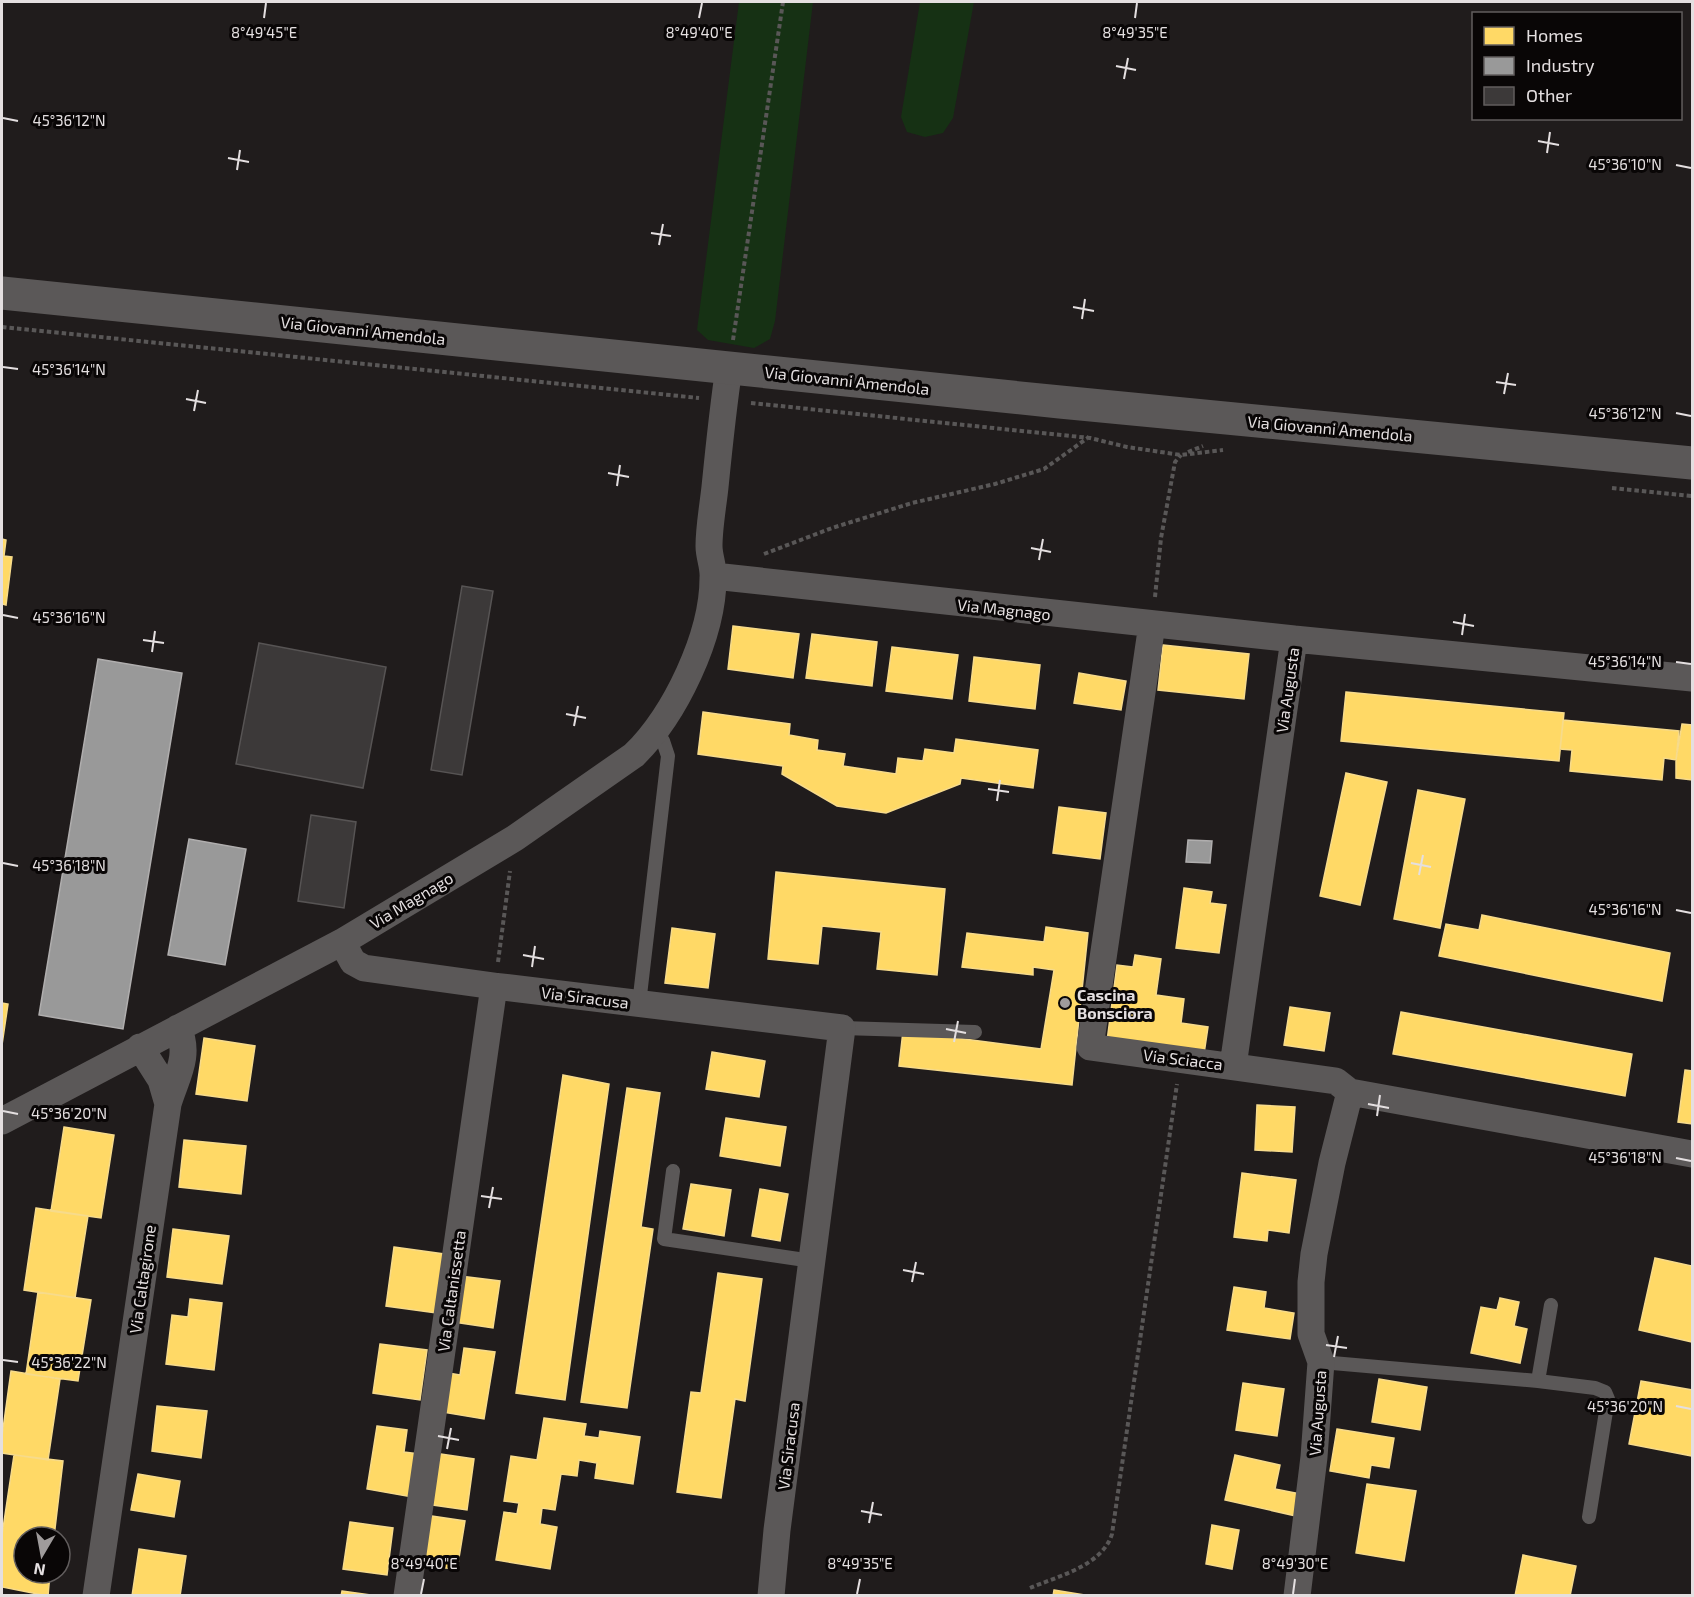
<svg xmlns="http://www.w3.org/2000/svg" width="1694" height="1597" viewBox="0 0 1694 1597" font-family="'Exo 2',sans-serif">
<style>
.green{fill:#163114}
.homes{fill:#ffd966;stroke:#f7db8b;stroke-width:1.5}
.industry{fill:#999;stroke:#b0aeae;stroke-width:1.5}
.building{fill:#3c3939;stroke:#575454;stroke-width:1.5}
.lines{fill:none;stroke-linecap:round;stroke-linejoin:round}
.path{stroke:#595757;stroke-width:4;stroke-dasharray:4.5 3;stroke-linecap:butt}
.service{stroke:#5b5858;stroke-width:14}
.minor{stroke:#5b5858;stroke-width:27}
.secondary{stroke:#5b5858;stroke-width:33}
.ticks{fill:none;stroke:#e4dfe0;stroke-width:2}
.poi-dot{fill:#9f9b9b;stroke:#090606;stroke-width:2}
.labels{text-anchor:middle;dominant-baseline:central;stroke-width:6;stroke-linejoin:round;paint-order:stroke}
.street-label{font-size:16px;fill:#e4dfe0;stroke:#090606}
.poi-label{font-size:16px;font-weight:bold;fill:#e4dfe0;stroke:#090606;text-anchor:start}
.ticks-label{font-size:15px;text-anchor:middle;fill:#e4dfe0;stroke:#090606;stroke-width:6;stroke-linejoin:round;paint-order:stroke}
</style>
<rect width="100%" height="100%" fill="#201c1c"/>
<path class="green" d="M 739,2 L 813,2 L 775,321 L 770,339 L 754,348 L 708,340 L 697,330 Z
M 920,2 L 974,2 L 953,118 L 943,133 L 925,137 L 907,132 L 901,117 Z"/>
<path class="homes" d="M 2,539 L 6,540 L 4,556 L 12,557 L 6,605 L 2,604 Z
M 733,626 L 799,634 L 793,678 L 728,669 Z
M 812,634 L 877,642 L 872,686 L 806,678 Z
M 1163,645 L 1249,654 L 1244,699 L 1158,690 Z
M 892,647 L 958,655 L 952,699 L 886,691 Z
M 974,657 L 1040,665 L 1035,709 L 969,701 Z
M 1079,673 L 1126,681 L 1121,710 L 1074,703 Z
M 1346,692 L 1564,713 L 1559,761 L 1341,741 Z
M 703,712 L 790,724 L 789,735 L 818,740 L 817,750 L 845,754 L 843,766 L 896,774 L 898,758 L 923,761 L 925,749 L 954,753 L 956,739 L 1038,750 L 1033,788 L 961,778 L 960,784 L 886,813 L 837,806 L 782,774 L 783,766 L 698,754 Z
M 1563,720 L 1679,731 L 1676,760 L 1664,758 L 1662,780 L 1570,771 L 1572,750 L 1560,749 Z
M 1682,724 L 1692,725 L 1692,780 L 1676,778 L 1676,760 Z
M 1346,773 L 1387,782 L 1360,905 L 1320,896 Z
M 1418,790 L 1465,799 L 1440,928 L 1394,919 Z
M 1059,807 L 1106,813 L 1100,859 L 1053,853 Z
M 776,872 L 945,889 L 937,975 L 877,969 L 881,932 L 822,926 L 818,964 L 768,959 Z
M 1184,888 L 1212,892 L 1210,903 L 1226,905 L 1219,953 L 1176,948 Z
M 1482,915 L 1670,953 L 1662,1001 L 1439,956 L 1446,924 L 1479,930 Z
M 1046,927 L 1088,933 L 1072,1085 L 899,1066 L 903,1031 L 1041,1049 L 1054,970 L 1033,967 L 1033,975 L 962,967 L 967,933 L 1044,942 Z
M 672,928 L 715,934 L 708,988 L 665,983 Z
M 1135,955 L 1161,959 L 1156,995 L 1184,999 L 1181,1023 L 1208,1027 L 1204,1054 L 1107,1041 L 1117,965 L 1133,967 Z
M 2,1003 L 8,1004 L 2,1045 Z
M 1290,1007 L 1330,1013 L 1324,1051 L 1284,1045 Z
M 1401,1012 L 1632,1054 L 1625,1096 L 1393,1054 Z
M 204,1038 L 255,1046 L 247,1101 L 196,1094 Z
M 712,1052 L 765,1061 L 759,1097 L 706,1089 Z
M 1685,1070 L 1692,1071 L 1692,1124 L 1678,1122 Z
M 563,1075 L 609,1084 L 565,1400 L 516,1393 Z
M 627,1088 L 660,1093 L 641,1227 L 653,1229 L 627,1408 L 581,1402 Z
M 1257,1105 L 1295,1107 L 1292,1152 L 1255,1150 Z
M 726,1118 L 786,1127 L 780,1166 L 720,1156 Z
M 64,1127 L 114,1135 L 101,1218 L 51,1211 Z
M 184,1140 L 246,1146 L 241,1194 L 179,1187 Z
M 1242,1173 L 1296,1180 L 1289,1233 L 1268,1230 L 1267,1241 L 1234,1237 Z
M 691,1184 L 731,1190 L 724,1236 L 683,1229 Z
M 760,1189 L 788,1194 L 780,1241 L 752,1236 Z
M 36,1208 L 88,1216 L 75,1298 L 24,1290 Z
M 173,1229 L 229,1236 L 222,1284 L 167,1277 Z
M 394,1247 L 444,1254 L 436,1313 L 386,1306 Z
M 1655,1258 L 1692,1266 L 1692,1342 L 1639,1330 Z
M 718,1273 L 762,1279 L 745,1401 L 735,1399 L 721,1498 L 677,1492 L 691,1392 L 701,1393 Z
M 460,1276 L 500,1281 L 493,1328 L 454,1322 Z
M 1234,1287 L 1266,1292 L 1264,1308 L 1294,1313 L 1290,1339 L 1227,1330 Z
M 38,1292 L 91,1300 L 78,1381 L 26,1374 Z
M 1500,1298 L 1519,1302 L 1514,1326 L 1527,1329 L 1520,1363 L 1471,1353 L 1481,1307 L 1497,1310 Z
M 190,1299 L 222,1303 L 214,1370 L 166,1364 L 172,1315 L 188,1317 Z
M 380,1344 L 427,1350 L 420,1400 L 373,1393 Z
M 464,1348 L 495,1352 L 484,1419 L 442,1412 L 449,1373 L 460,1375 Z
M 11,1371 L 60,1379 L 48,1460 L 2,1453 L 2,1436 Z
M 1379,1379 L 1427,1387 L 1420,1430 L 1372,1422 Z
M 1641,1381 L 1692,1390 L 1692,1456 L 1629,1444 Z
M 1243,1383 L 1284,1389 L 1277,1436 L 1236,1430 Z
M 157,1406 L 207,1411 L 201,1458 L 152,1451 Z
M 544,1418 L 586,1424 L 584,1436 L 599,1438 L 600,1431 L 640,1437 L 633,1484 L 595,1478 L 597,1463 L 579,1460 L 577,1476 L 561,1474 L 555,1510 L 542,1508 L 540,1524 L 557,1527 L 550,1569 L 496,1560 L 504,1512 L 517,1514 L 519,1503 L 504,1501 L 511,1456 L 537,1460 Z
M 377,1426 L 407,1430 L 404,1452 L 419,1454 L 412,1497 L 367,1489 Z
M 1337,1429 L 1394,1438 L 1389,1468 L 1371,1465 L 1369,1478 L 1330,1471 Z
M 434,1453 L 474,1459 L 467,1510 L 426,1504 Z
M 14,1455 L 63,1461 L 54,1537 L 24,1537 L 24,1573 L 50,1573 L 48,1596 L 2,1587 L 2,1535 Z
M 1235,1455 L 1280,1465 L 1275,1489 L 1301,1494 L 1296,1516 L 1225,1500 Z
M 138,1474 L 180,1481 L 174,1517 L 131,1510 Z
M 1367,1484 L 1416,1491 L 1404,1561 L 1356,1553 Z
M 425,1515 L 465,1521 L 457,1570 L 417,1563 Z
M 350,1522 L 393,1528 L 387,1575 L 343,1569 Z
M 1212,1525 L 1239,1530 L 1232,1569 L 1206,1564 Z
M 139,1549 L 186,1556 L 180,1596 L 132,1596 Z
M 1523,1555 L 1576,1566 L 1570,1596 L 1515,1596 Z
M 1054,1590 L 1091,1596 L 1053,1596 Z
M 342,1591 L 378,1596 L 341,1596 Z"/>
<path class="industry" d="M 98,659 L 182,673 L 123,1029 L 39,1015 Z
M 189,839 L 246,849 L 225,965 L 168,955 Z
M 1188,840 L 1212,841 L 1210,863 L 1186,862 Z"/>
<path class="building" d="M 462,586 L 493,591 L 462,775 L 431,770 Z
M 259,643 L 386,667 L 363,788 L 236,764 Z
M 311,815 L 356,822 L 344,908 L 298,901 Z"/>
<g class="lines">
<path class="path" d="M 2,327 L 699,398
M 733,340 L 783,2
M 751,403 L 1090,438 L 1127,447 L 1181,455 L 1223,450
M 1188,452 L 1203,446
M 1612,488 L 1692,496
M 764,554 L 832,528 L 912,503 L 995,484 L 1044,469 L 1089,437
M 1155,597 L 1161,538 L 1175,462 L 1181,455
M 498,962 L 510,871
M 1030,1588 C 1058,1576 1102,1566 1112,1534 L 1177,1084"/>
<path class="service" d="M 639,1004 L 668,756 L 663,741 L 655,732
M 842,1028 L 975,1032
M 673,1171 L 664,1239 L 812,1261
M 1321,1362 L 1538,1381 L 1595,1388 L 1605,1392 L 1608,1399 L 1589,1517
M 1538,1381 L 1551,1305"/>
<path class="minor" d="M 714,576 L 1294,639
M 1152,624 L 1090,1047 L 1336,1081 L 1350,1092 L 1692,1154
M 342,942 L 353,962 L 364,968 L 494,986 L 842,1028 L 777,1530 L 771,1596
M 140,1047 L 161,1080 L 168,1104
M 1233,1066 L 1294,639 L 1692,678
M 2,1121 L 342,942 L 515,838 L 634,755 C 675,715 713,636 713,578 C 714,567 709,557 709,546 C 709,527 713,506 715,487 C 719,447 723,407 729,368
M 96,1596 L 168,1104 C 176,1077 191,1056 178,1028
M 407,1596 L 494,986
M 1297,1596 L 1314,1457 L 1321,1362 L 1311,1334 L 1311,1282 L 1314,1254 L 1332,1163 L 1350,1092"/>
<path class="secondary" d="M 2,293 L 1060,402 L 1692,463"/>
</g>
<path class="ticks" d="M 264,18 L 266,3M 699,18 L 702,3M 1135,18 L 1137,3M 1116,66 L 1136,70M 1124,79 L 1128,58M 3,118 L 18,121M 1538,141 L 1559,145M 1547,153 L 1550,132M 228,158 L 249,162M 1676,165 L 1691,168M 237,170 L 240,150M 651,233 L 671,236M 659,245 L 663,224M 1073,307 L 1094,311M 1082,319 L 1085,299M 3,367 L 18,369M 1496,382 L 1516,385M 1504,394 L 1508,373M 186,399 L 206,403M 194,411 L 198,390M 1676,413 L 1691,416M 608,473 L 629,477M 617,486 L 620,465M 1031,548 L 1051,552M 1039,560 L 1043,539M 3,615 L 18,618M 1453,622 L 1474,626M 1462,635 L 1465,614M 143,640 L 164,643M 152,652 L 155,631M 1676,662 L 1691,664M 566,714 L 586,718M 574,726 L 578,706M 988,789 L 1009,792M 997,801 L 1000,780M 3,863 L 18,866M 1411,863 L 1431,867M 1419,875 L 1423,855M 1676,910 L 1691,913M 523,955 L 544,959M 532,967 L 535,946M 946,1029 L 966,1033M 954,1042 L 958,1021M 1368,1104 L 1389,1108M 3,1111 L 18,1114M 1377,1116 L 1380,1095M 1676,1158 L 1691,1161M 481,1196 L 502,1199M 489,1208 L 493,1187M 903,1270 L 924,1274M 912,1282 L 916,1262M 1326,1345 L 1347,1348M 1334,1357 L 1338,1336M 3,1360 L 18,1362M 1676,1406 L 1691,1409M 438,1436 L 459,1440M 447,1449 L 451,1428M 861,1511 L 882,1515M 869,1523 L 873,1502M 421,1594 L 424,1579M 857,1594 L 860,1579M 1293,1594 L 1295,1579"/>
<circle class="poi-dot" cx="1065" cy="1003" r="6"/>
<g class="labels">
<g class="street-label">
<text transform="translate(363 330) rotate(6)">Via Giovanni Amendola</text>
<text transform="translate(847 380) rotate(6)">Via Giovanni Amendola</text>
<text transform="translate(1330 428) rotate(5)">Via Giovanni Amendola</text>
<text transform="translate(1004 609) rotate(6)">Via Magnago</text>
<text transform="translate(1287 690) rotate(-82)">Via Augusta</text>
<text transform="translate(411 900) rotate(-31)">Via Magnago</text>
<text transform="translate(585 997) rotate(7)">Via Siracusa</text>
<text transform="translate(1183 1059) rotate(7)">Via Sciacca</text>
<text transform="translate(142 1279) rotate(-82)">Via Caltagirone</text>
<text transform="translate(451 1291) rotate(-82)">Via Caltanissetta</text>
<text transform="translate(1317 1413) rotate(-86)">Via Augusta</text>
<text transform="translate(788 1446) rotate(-83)">Via Siracusa</text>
</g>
<g class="poi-label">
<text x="1077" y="994">Cascina<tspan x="1077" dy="18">Bonsciora</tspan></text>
</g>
</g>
<g class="ticks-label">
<text x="264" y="38">8°49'45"E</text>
<text x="699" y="38">8°49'40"E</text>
<text x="1135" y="38">8°49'35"E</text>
<text x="69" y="126">45°36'12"N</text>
<text x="1625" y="170">45°36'10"N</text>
<text x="69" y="375">45°36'14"N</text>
<text x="1625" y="419">45°36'12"N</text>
<text x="69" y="623">45°36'16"N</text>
<text x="1625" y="667">45°36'14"N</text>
<text x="69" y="871">45°36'18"N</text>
<text x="1625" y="915">45°36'16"N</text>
<text x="69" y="1119">45°36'20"N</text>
<text x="1625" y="1163">45°36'18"N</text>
<text x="69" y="1368">45°36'22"N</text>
<text x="1625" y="1412">45°36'20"N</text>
<text x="424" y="1569">8°49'40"E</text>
<text x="860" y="1569">8°49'35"E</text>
<text x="1295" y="1569">8°49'30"E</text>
</g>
<rect width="1694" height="1597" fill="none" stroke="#e4dfe0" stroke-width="6"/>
<rect x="1472" y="12" width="210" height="108" fill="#090606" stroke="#615d5d" stroke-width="1.5"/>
<rect x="1484" y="27" width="30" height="18" fill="#ffd966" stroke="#615d5d" stroke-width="1.5"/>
<text x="1526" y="42" font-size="18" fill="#e4dfe0">Homes</text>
<rect x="1484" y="57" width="30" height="18" fill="#999999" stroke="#615d5d" stroke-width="1.5"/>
<text x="1526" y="72" font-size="18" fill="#e4dfe0">Industry</text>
<rect x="1484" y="87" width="30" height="18" fill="#3c3939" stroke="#615d5d" stroke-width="1.5"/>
<text x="1526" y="102" font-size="18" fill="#e4dfe0">Other</text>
<g transform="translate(42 1555) rotate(190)"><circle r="28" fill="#090606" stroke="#615d5d" stroke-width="1.5"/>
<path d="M0-4.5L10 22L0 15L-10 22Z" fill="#9f9b9b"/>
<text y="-9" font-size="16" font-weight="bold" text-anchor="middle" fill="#e4dfe0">N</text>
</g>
</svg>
